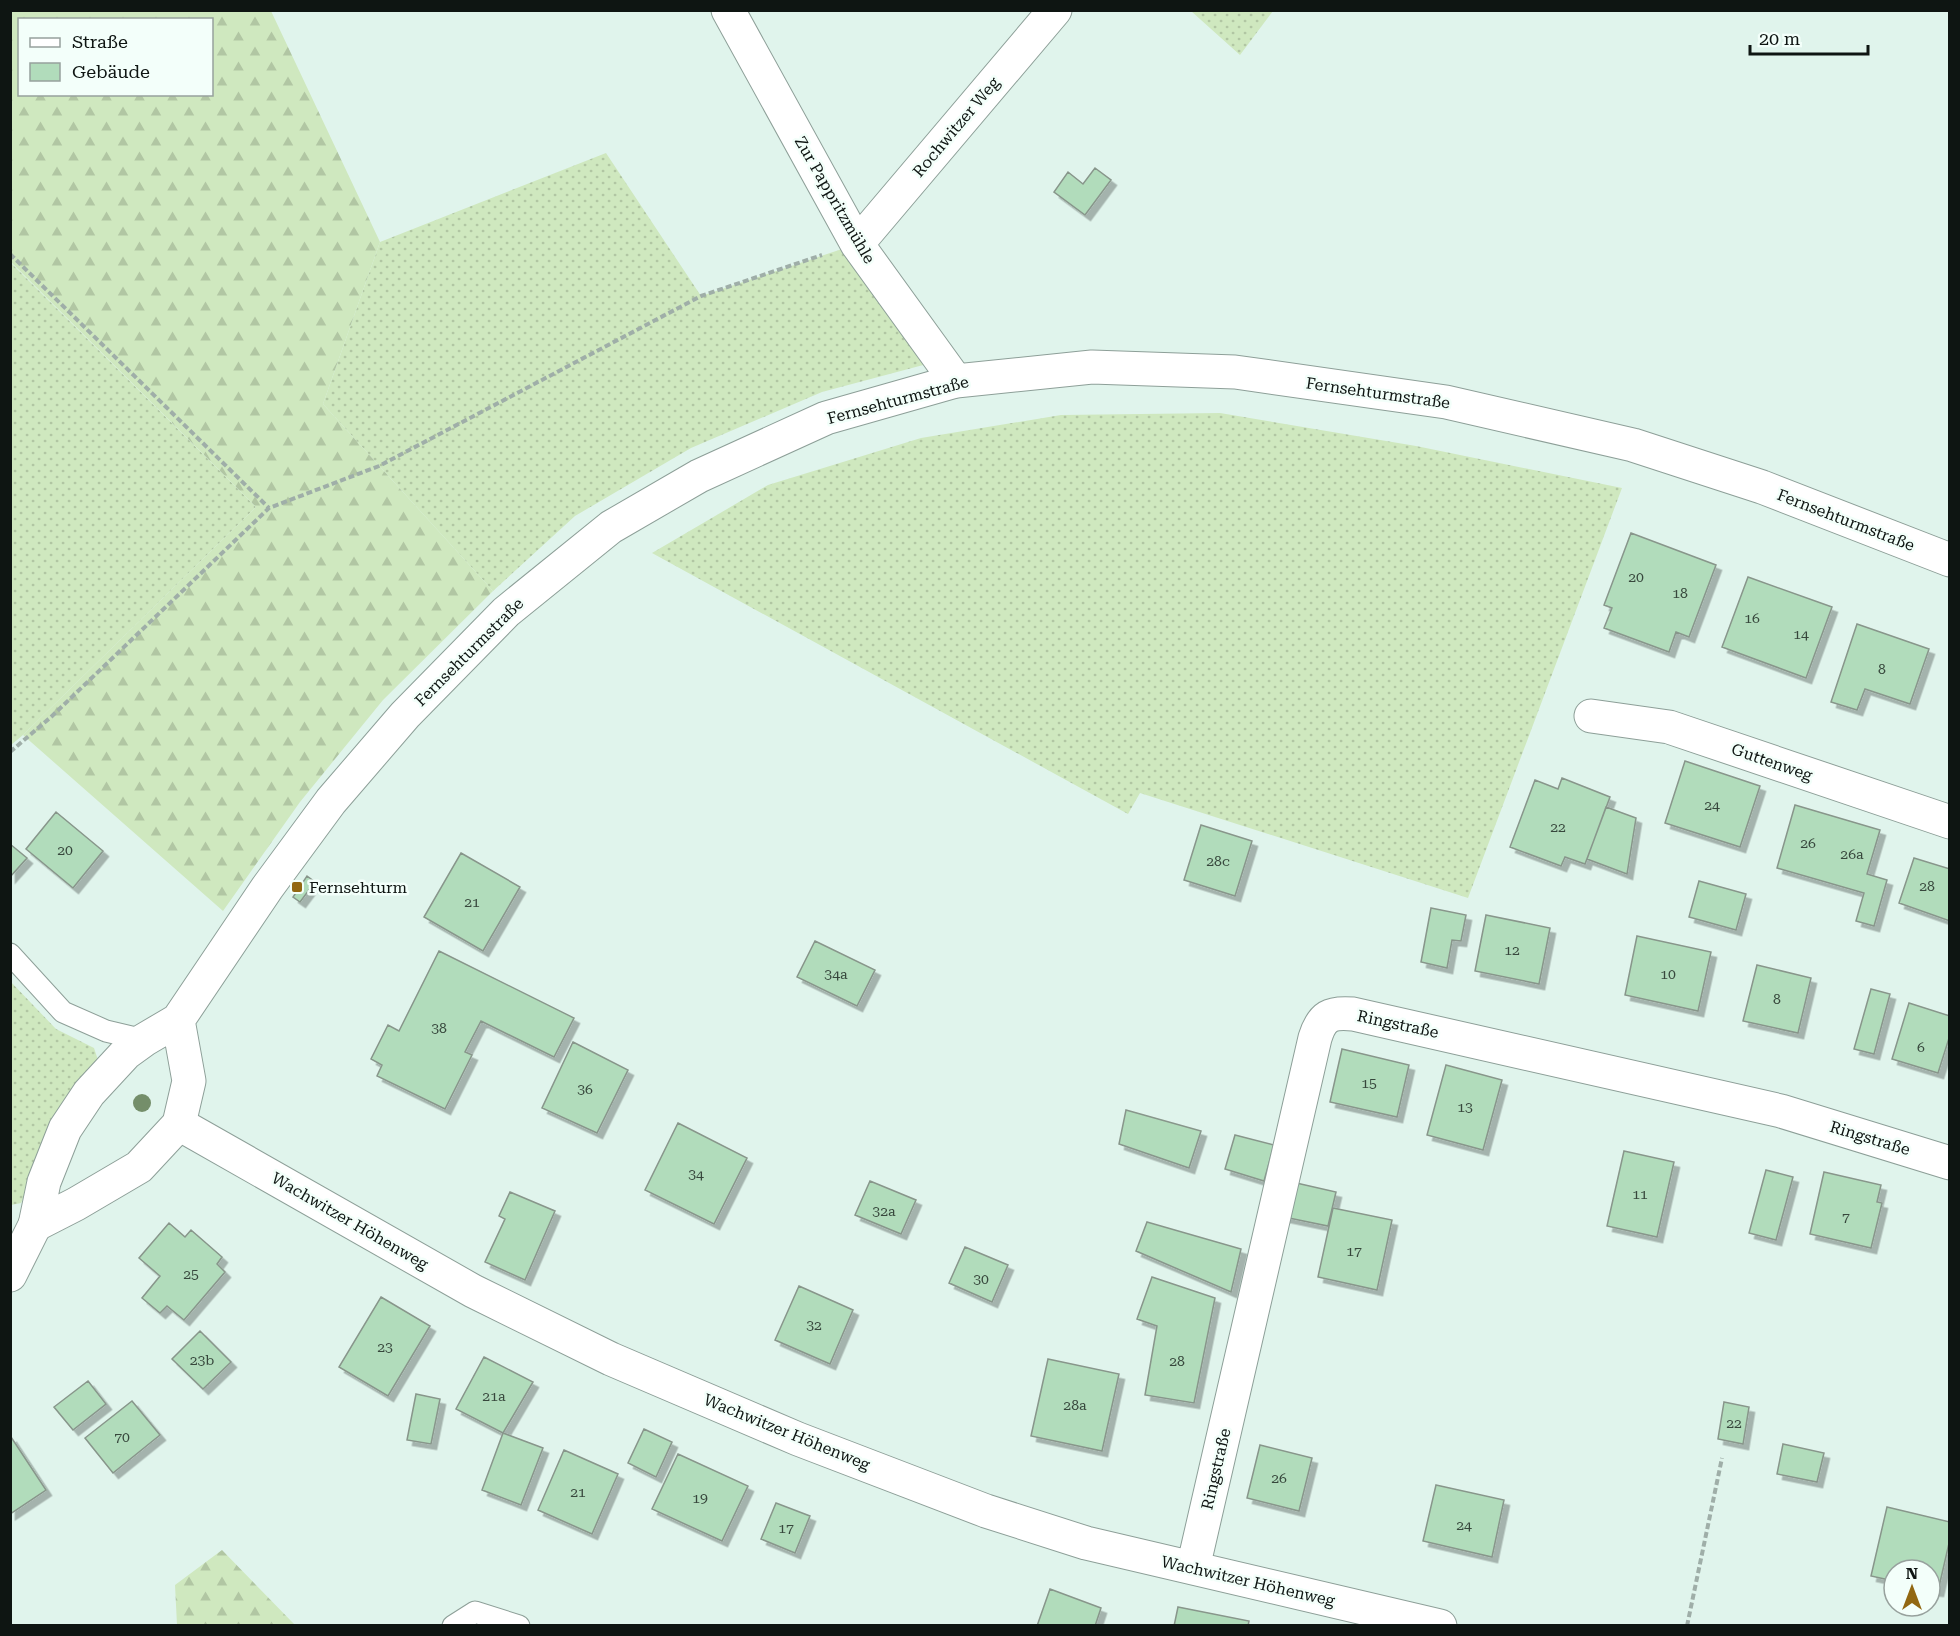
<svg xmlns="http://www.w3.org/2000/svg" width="1960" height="1636" viewBox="0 0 1960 1636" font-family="'Roboto Serif',serif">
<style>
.grass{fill:url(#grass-dots)}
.forest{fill:url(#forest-firs);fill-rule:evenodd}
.building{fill:#b1dcbb;stroke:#88968b;stroke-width:1.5;filter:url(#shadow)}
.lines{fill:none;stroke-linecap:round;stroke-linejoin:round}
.lane-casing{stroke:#8d9f98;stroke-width:23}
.street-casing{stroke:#8d9f98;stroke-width:35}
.secondary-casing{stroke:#8d9f98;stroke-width:35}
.path{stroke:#9faea8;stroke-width:4;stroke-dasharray:6 3;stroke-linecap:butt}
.lane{stroke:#fff;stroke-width:21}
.street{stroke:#fff;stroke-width:33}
.secondary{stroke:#fff;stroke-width:33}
.tree{fill:#748e6a}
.poi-dot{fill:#926812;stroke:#f3fffa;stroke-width:2}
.labels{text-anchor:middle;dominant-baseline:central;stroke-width:5;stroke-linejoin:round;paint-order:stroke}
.number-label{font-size:14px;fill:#37473c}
.street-label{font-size:16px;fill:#0e1512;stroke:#f3fffa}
.poi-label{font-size:16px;fill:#0e1512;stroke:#f3fffa;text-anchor:start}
</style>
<defs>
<pattern id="grass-dots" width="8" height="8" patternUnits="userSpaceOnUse" patternTransform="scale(1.5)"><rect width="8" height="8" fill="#cfe8bf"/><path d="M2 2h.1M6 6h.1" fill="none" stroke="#b1c6a3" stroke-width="1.8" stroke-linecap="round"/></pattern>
<pattern id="forest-firs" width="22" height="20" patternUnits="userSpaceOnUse" patternTransform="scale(1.5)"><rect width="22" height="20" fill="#cfe8bf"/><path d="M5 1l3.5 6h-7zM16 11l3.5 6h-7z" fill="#b1c6a3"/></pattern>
<filter id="shadow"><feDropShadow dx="5.5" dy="5.5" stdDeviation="0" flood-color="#0004"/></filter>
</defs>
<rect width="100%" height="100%" fill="#e0f4ec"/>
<path class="grass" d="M 1191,11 L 1273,11 L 1240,55 Z
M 606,153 L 701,296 L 857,244 L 927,364 L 822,392 L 691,448 L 575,516 L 493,591 L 323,404 L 380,242 Z
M 10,262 L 256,507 L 23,735 L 11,745 Z
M 1220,413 L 1416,446 L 1622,488 L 1468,898 L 1140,793 L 1128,814 L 652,553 L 768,485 L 921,438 L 1061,415 Z
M 10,981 L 56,1029 L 94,1048 L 98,1060 L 56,1127 L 21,1203 L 11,1205 Z"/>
<path class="forest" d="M 10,11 L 271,11 L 380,242 L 323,404 L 493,591 L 383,700 L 300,802 L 223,911 L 23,735 L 256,507 L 11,262 ZM 20,20 L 212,20 L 212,94 L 20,94 Z
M 222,1550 L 295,1625 L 177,1625 L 175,1585 Z"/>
<path class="building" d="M 1095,168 L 1111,180 L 1085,215 L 1054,192 L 1068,172 L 1083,184 Z
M 1631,533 L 1716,565 L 1689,637 L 1676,632 L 1669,652 L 1604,628 L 1612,608 L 1604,605 Z
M 1748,577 L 1832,607 L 1806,678 L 1722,647 Z
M 1857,624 L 1929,649 L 1910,704 L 1865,689 L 1857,710 L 1831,702 Z
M 1685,761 L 1760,786 L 1740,847 L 1665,823 Z
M 1562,778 L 1610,797 L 1585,864 L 1565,857 L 1561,866 L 1510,847 L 1535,780 L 1558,789 Z
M 1795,805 L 1880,830 L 1867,874 L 1887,880 L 1874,926 L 1856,921 L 1864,893 L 1777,868 Z
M 1606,807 L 1636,818 L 1627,874 L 1587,859 Z
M 56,812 L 103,851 L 73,888 L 26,849 Z
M 1201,825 L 1252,841 L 1235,896 L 1184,880 Z
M 10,844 L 27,858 L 10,877 Z
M 461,853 L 520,887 L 483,951 L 424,917 Z
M 1914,858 L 1950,869 L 1950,921 L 1899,903 Z
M 307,876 L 315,882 L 300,902 L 293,897 Z
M 1699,881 L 1746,894 L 1736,930 L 1689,917 Z
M 1431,908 L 1466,915 L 1461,941 L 1452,940 L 1447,968 L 1421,962 Z
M 1486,915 L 1550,928 L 1539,984 L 1475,971 Z
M 1637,936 L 1711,952 L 1698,1011 L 1625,995 Z
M 815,941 L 875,970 L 857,1006 L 797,977 Z
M 439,951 L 574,1018 L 554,1057 L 481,1021 L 465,1052 L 472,1055 L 445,1109 L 377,1076 L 382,1065 L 371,1059 L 388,1025 L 399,1031 Z
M 1757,965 L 1811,978 L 1798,1033 L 1743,1021 Z
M 1871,989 L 1890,994 L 1874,1054 L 1854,1049 Z
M 1909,1003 L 1950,1016 L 1950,1035 L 1938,1073 L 1892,1059 Z
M 573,1042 L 628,1070 L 597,1133 L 542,1108 Z
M 1342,1049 L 1409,1065 L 1397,1117 L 1330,1102 Z
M 1446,1065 L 1502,1080 L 1483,1150 L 1427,1135 Z
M 1126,1110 L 1201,1131 L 1189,1168 L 1119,1144 Z
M 678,1123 L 747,1158 L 714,1224 L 645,1190 Z
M 1235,1135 L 1274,1145 L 1264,1181 L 1225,1169 Z
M 1624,1151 L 1674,1162 L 1657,1237 L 1607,1226 Z
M 1766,1170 L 1793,1177 L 1776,1240 L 1749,1233 Z
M 1824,1172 L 1881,1185 L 1877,1202 L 1882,1203 L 1871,1248 L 1810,1234 Z
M 870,1181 L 916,1200 L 901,1234 L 855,1215 Z
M 1292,1182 L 1336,1192 L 1328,1226 L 1284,1217 Z
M 510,1192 L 555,1211 L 525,1280 L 485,1262 L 505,1219 L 499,1216 Z
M 1333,1208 L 1392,1220 L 1377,1290 L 1318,1277 Z
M 1147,1222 L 1241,1249 L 1231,1292 L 1136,1251 Z
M 169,1223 L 185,1237 L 191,1230 L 222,1257 L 217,1264 L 225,1272 L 184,1320 L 167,1306 L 160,1313 L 142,1298 L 160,1276 L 139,1258 Z
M 965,1247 L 1008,1265 L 992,1302 L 949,1283 Z
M 1152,1277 L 1215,1298 L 1194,1403 L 1145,1395 L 1157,1326 L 1137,1319 Z
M 799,1286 L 853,1310 L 830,1364 L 775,1340 Z
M 381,1297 L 430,1326 L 388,1396 L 339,1367 Z
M 200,1331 L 231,1362 L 203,1389 L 172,1359 Z
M 484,1357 L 533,1382 L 503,1433 L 456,1409 Z
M 1048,1359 L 1119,1374 L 1102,1451 L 1031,1436 Z
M 88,1381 L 106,1404 L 73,1430 L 54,1407 Z
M 416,1394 L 440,1399 L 431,1444 L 407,1440 Z
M 132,1401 L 160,1435 L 113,1473 L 85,1438 Z
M 1724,1402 L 1749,1407 L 1743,1444 L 1718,1439 Z
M 644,1429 L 672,1442 L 656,1477 L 628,1463 Z
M 503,1433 L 543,1448 L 521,1505 L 482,1490 Z
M 11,1437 L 46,1490 L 10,1514 L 10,1438 Z
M 1783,1444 L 1824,1453 L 1817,1482 L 1777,1474 Z
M 1260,1445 L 1312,1458 L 1299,1511 L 1247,1498 Z
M 564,1450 L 618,1474 L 592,1534 L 538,1510 Z
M 678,1454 L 748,1486 L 722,1541 L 652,1509 Z
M 1436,1485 L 1504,1500 L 1492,1557 L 1423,1541 Z
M 776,1503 L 810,1516 L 795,1553 L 761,1539 Z
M 1887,1507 L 1950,1522 L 1950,1539 L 1938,1591 L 1930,1590 L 1930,1570 L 1894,1570 L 1894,1581 L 1871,1576 Z
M 1050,1589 L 1101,1608 L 1095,1626 L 1037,1626 Z
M 1178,1607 L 1249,1621 L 1248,1626 L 1174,1626 Z"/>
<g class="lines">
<defs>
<path id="lane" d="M 10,954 L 63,1012 L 106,1031 L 144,1040
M 453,1626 L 475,1612 L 519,1626"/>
<path id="street" d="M 728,10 L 857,244 L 956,381
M 857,244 L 1055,10
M 1591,716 L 1669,727 L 1950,822
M 179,1124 L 473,1291 L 611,1359 L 798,1439 L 986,1511 L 1086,1543 L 1440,1626
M 10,1275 L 35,1225
M 1193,1568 L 1315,1038 C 1322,1016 1330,1012 1353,1014 L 1781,1111 L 1950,1163"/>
<path id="secondary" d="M 35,1225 L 44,1182 L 65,1129 L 89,1093 L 126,1053 L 144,1040 L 178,1020 L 267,888 L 331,801 L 405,715 L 506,612 L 611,527 L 699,476 L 826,418 L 956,381 L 1092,367 L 1235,372 L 1446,402 L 1633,445 L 1762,487 L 1950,560
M 35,1225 L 76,1204 L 139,1167 L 179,1124 L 189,1081 L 178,1020"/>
</defs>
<use href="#lane" class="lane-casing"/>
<use href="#street" class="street-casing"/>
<use href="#secondary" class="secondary-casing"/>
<path class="path" d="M 10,254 L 269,508
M 10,752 L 51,717 L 269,508 L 379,466 L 701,296 L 822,255
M 1687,1626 L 1722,1458"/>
<use href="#lane" class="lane"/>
<use href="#street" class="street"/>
<use href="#secondary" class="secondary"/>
</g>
<circle class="tree" cx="142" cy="1103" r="9"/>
<rect class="poi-dot" x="291" y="881" width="12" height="12" rx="3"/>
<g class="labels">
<g class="number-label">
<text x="1636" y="577">20</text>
<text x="1680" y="593">18</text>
<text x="1752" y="618">16</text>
<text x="1801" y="634">14</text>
<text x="1882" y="669">8</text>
<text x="1712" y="805">24</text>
<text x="1558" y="827">22</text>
<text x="1808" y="843">26</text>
<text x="65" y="850">20</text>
<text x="1852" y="854">26a</text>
<text x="1218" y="861">28c</text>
<text x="1927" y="886">28</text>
<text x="472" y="902">21</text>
<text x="1512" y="950">12</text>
<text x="836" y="974">34a</text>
<text x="1668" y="974">10</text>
<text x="1777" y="999">8</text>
<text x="439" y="1028">38</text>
<text x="1921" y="1047">6</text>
<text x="1369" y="1083">15</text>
<text x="585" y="1089">36</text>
<text x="1465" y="1107">13</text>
<text x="696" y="1174">34</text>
<text x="1640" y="1194">11</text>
<text x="884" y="1211">32a</text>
<text x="1846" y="1217">7</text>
<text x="1354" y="1251">17</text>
<text x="191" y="1274">25</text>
<text x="981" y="1279">30</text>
<text x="814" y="1325">32</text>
<text x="385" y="1347">23</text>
<text x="202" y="1360">23b</text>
<text x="1177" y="1361">28</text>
<text x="494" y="1396">21a</text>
<text x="1075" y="1405">28a</text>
<text x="1734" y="1423">22</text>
<text x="122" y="1437">70</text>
<text x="1279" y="1478">26</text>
<text x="578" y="1492">21</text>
<text x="700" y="1498">19</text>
<text x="1464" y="1525">24</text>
<text x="786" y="1528">17</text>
</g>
<g class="street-label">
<text transform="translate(956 127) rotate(-50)">Rochwitzer Weg</text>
<text transform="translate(835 200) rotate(60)">Zur Pappritzmühle</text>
<text transform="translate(1378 393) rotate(8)">Fernsehturmstraße</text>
<text transform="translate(898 400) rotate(-15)">Fernsehturmstraße</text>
<text transform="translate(1846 520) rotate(21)">Fernsehturmstraße</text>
<text transform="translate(469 652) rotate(-45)">Fernsehturmstraße</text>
<text transform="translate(1772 762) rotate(19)">Guttenweg</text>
<text transform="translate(1398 1024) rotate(12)">Ringstraße</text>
<text transform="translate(1870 1138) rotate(17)">Ringstraße</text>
<text transform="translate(350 1221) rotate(30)">Wachwitzer Höhenweg</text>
<text transform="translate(787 1432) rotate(22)">Wachwitzer Höhenweg</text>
<text transform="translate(1216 1469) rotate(-77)">Ringstraße</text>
<text transform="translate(1248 1581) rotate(13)">Wachwitzer Höhenweg</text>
</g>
<g class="poi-label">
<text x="309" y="887">Fernsehturm</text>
</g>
</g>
<rect width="1960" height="1636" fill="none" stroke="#0e1512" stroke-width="24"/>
<rect x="18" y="18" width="195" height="78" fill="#f3fffa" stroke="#97a19d" stroke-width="1.5"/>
<rect x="30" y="38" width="30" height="9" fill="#ffffff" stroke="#97a19d" stroke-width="1.5"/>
<text x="72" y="48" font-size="18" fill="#0e1512">Straße</text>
<rect x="30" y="63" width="30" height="18" fill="#b1dcbb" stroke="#97a19d" stroke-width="1.5"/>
<text x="72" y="78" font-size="18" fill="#0e1512">Gebäude</text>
<g transform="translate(1912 1588)"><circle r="28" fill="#f3fffa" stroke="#97a19d" stroke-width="1.5"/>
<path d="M0-4.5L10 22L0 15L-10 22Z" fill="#926812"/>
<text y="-9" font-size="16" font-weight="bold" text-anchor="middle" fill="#0e1512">N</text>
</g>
<path d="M1750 45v9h118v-9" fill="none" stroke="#0e1512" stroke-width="3"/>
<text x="1759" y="45" font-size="18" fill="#0e1512" stroke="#f3fffa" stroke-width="4.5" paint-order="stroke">20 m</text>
</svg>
